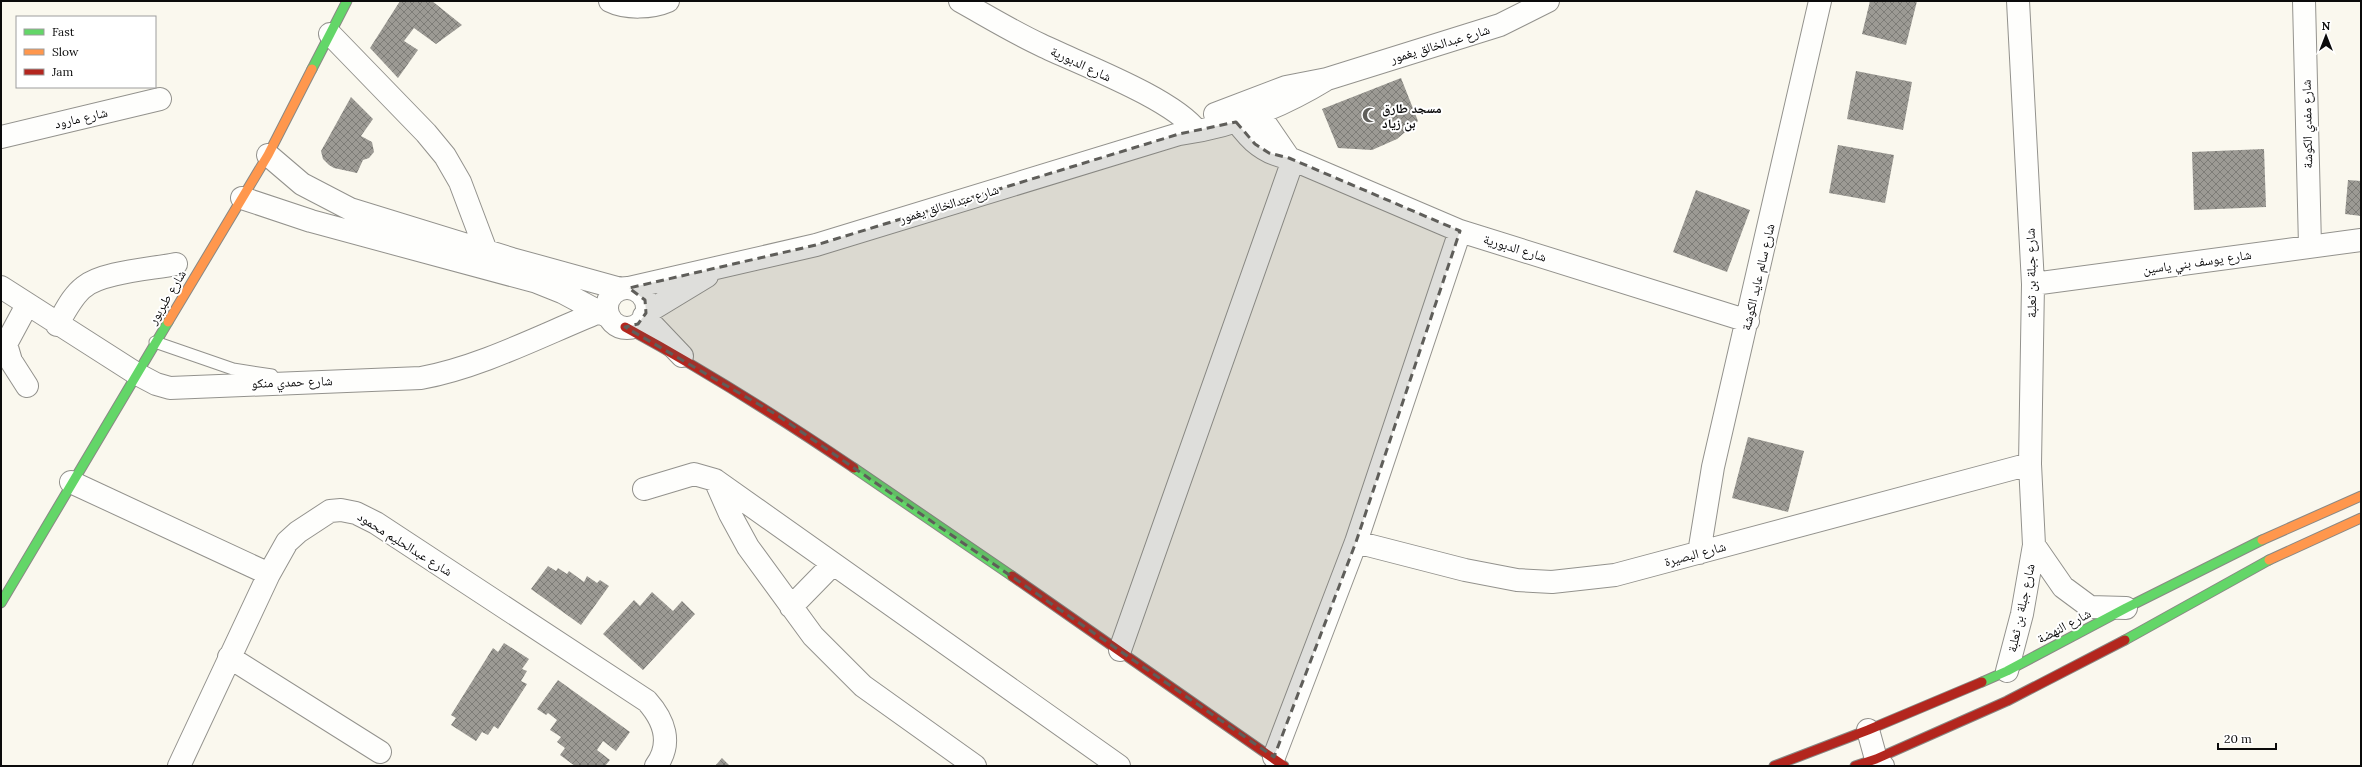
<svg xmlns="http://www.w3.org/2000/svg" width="2362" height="767" viewBox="0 0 2362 767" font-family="Lora,'Noto Naskh Arabic',serif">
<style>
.building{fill:url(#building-cross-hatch)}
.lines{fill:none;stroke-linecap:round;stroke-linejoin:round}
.lane-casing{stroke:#93928d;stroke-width:13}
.street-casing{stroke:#93928d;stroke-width:24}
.fast-casing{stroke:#898884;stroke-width:11}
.slow-casing{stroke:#898884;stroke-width:11}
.jam-casing{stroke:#898884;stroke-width:11}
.lane{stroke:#fefefc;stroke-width:11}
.street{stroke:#fefefc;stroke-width:22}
.fast{stroke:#63d668;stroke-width:9}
.slow{stroke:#ff974d;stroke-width:9}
.jam{stroke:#b3261e;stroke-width:9}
.marked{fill:#5f5e5a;fill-opacity:0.2;stroke:#5f5e5a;stroke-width:3;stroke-dasharray:8 5;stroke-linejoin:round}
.labels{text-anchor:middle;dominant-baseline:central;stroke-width:4;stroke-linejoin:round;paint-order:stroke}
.street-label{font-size:13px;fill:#0b0b0b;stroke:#fff}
.poi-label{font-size:13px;font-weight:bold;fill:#0b0b0b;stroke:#fff;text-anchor:start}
</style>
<defs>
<pattern id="building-cross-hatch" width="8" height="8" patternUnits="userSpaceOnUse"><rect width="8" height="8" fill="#9c9a94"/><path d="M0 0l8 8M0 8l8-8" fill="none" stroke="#7d7c77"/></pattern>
</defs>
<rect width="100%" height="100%" fill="#faf8ee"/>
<path class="building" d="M 400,1 L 432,1 L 462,25 L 436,44 L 414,28 L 404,41 L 418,50 L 398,78 L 370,48 Z
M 1870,1 L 1917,1 L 1906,45 L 1862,34 Z
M 1856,71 L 1912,82 L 1903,130 L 1847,119 Z
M 1401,78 L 1418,121 L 1397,139 L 1372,150 L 1338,148 L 1322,109 Z
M 351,97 L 373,119 L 361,136 L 372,142 L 374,152 L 369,158 L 363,160 L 357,173 L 334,168 L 329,165 L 323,159 L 321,151 Z
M 1838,145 L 1894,155 L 1885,203 L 1829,193 Z
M 2264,149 L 2266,207 L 2194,210 L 2192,152 Z
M 2348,180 L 2361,181 L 2361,216 L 2345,214 Z
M 1696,190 L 1750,210 L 1727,272 L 1673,252 Z
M 1748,437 L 1804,451 L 1788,512 L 1732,498 Z
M 548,566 L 556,571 L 558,568 L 567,574 L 569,571 L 584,582 L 587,576 L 597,583 L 600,580 L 609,586 L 581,625 L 531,589 Z
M 652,592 L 673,611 L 682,601 L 695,614 L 643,670 L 603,634 L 634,600 L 640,606 Z
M 504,643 L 529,659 L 522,669 L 527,671 L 521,681 L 527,684 L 498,729 L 494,726 L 488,735 L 482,732 L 476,741 L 451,725 L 456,718 L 451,715 L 493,648 L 498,652 Z
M 558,680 L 630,732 L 616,751 L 603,741 L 597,750 L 610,760 L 605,766 L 575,766 L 560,755 L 565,748 L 557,742 L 561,737 L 550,730 L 557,720 L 548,713 L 546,715 L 537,709 Z
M 722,758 L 730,766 L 715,766 Z"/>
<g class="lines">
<defs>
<path id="lane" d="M 155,342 L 233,369 L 272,375"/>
<path id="street" d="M 610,1 C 626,9 652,8 668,1
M 960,1 C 987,16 1013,32 1041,45 C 1080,64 1172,98 1197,131
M 2304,1 L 2310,246
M 330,34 L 426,133 L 445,156 L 460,182 L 486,251
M 1250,101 L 1289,158
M 1229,110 C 1244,134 1260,153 1289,158 L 1460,231 L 1748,321
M 1215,114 L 1286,87 L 1327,79 L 1500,25 L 1548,1
M 1,137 L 160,99
M 268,155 L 302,184 L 350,209 L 512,259 L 621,289
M 242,198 L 311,221 L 537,282 L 562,292 L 607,316
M 2033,284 L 2361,240
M 1,287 L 137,374 L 156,384 L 170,388 L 421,378 C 481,367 542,335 599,312
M 629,288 L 816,245 L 1179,134 C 1233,127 1281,107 1327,79
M607 308a20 20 0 1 1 40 0a20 20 0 1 1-40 0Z
M 646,313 L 707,276
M 644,316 L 682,356
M 57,325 C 65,312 72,296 84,287 C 102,272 152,269 176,264
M 27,386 L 11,361 L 6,344 L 27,305
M 715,480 L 730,514 L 748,547 L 813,636 L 863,686 L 975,766
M 71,482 L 269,574
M 644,489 L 694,474 L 715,480 L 1119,766
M 1356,542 L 1465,570 L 1517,580 L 1552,582 L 1615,575 L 2030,464
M 2034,545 L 2063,587 L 2090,607 L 2126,608
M 1699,553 L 1713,467 L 1820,1
M 791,607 L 833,564
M 1120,650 L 1293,160
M 229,657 L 380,752
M 2007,671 L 2022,614 L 2034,545 L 2030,464 L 2033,284 L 2018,1
M 1868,730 L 1876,759 L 1883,766
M 1274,757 L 1356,542 L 1460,231
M 179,766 L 269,574 L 287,542 L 298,532 L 330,511 L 341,510 L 356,513 L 376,523 L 647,701 C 664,720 673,743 656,766"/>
<path id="fast" d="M 312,69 L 347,1
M 854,468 L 1012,576
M 1,603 L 168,322
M 2125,640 L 2269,560
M 1982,682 L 2007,671 L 2126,608 L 2262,540"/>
<path id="slow" d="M 168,322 L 268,155 L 312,69
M 2262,540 L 2361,496
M 2269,560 L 2361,518"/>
<path id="jam" d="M 625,327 C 704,370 779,417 854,468
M 1012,576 L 1284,766
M 1774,766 L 1868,730 L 1982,682
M 1855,766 L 1876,759 L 2007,701 L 2125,640"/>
</defs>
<use href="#lane" class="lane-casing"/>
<use href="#street" class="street-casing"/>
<use href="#fast" class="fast-casing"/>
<use href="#slow" class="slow-casing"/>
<use href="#jam" class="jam-casing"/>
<use href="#lane" class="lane"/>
<use href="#street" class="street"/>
<use href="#fast" class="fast"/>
<use href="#slow" class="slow"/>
<use href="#jam" class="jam"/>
</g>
<path class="marked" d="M 1236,122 L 1255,144 L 1269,153 L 1289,158 L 1460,231 L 1356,542 L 1274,757 L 777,415 L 625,327 L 638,324 L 646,313 L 645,300 L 629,288 L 816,245 L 1179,134 Z"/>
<defs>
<symbol id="mosque-bare" viewBox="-9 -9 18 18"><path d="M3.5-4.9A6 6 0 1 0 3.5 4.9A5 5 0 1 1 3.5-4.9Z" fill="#5f5e5a" stroke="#fff" stroke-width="2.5" paint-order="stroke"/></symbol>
</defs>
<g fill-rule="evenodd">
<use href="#mosque-bare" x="1359" y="104" width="22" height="22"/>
</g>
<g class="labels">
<g class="street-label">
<text transform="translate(1440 44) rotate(-17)">شارع عبدالخالق يغمور</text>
<text transform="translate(1081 64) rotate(25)">شارع الدبورية</text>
<text transform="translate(81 118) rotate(-13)">شارع مارود</text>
<text transform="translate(2307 124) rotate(-91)">شارع مفدي الكوشة</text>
<text transform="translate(949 204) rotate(-17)">شارع عبدالخالق يغمور</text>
<text transform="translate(1515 248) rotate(17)">شارع الدبورية</text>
<text transform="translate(2197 262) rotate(-8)">شارع يوسف بني ياسين</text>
<text transform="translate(2031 273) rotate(-91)">شارع جبلة بن ثعلبة</text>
<text transform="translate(1758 277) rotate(-77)">شارع سالم عايد الكوشة</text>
<text transform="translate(167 297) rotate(-59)">شارع طبربور</text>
<text transform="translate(292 382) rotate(-2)">شارع حمدي منكو</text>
<text transform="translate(405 544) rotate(32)">شارع عبدالحليم محمود</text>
<text transform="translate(1695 554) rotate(-15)">شارع البصيرة</text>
<text transform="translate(2021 608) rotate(-78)">شارع جبلة بن ثعلبة</text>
<text transform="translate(2064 626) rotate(-28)">شارع النهضة</text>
</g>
<g class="poi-label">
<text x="1382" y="108">مسجد طارق<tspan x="1382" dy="15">بن زياد</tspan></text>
</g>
</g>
<rect width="2362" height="767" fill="none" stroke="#0b0b0b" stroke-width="4"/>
<rect x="16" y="16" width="140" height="72" fill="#ffffff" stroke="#9d9d9d"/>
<rect x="24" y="29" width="20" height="6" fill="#63d668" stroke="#9d9d9d"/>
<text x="52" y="36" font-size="12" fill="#0b0b0b">Fast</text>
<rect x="24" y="49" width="20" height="6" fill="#ff974d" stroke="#9d9d9d"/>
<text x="52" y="56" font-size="12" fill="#0b0b0b">Slow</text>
<rect x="24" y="69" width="20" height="6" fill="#b3261e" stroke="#9d9d9d"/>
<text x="52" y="76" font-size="12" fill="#0b0b0b">Jam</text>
<g transform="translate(2326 36)" stroke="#ffffff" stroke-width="3" paint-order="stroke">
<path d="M0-3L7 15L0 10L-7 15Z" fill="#0b0b0b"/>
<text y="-6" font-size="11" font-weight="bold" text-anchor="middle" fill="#0b0b0b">N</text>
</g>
<path d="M2218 743v6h58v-6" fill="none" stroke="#0b0b0b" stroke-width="2"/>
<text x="2224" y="743" font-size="12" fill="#0b0b0b" stroke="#ffffff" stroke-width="3" paint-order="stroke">20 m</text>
</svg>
